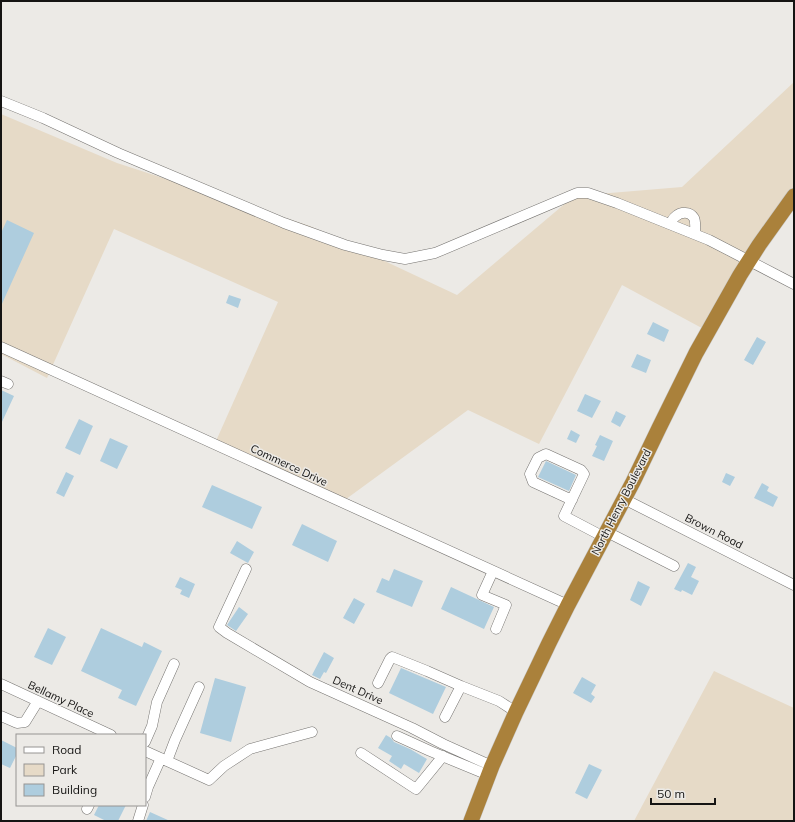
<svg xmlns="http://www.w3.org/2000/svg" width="795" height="822" viewBox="0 0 795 822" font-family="Mulish,sans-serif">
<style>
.green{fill:#e6dac7}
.building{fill:#aecdde}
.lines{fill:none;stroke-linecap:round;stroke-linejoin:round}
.minor-casing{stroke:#757370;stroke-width:11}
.highway-casing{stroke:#c7c7c6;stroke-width:16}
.minor{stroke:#fff;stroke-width:10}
.highway{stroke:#aa813b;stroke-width:15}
.labels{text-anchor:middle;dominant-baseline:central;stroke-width:3;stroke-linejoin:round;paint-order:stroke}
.street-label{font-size:11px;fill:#151413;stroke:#eceae6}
</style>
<rect width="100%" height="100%" fill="#eceae6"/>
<path class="green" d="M 794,82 L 794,193 L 711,333 L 622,285 L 539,444 L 468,410 L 342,502 L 216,441 L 278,302 L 114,229 L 47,378 L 1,354 L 1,114 L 117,163 L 310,226 L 457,295 L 574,196 L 682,187 Z
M 714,671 L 794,708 L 794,821 L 634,821 Z"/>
<path class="building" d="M 7,220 L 34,233 L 1,306 L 1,233 Z
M 229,295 L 241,299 L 238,308 L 226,303 Z
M 653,322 L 669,330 L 664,342 L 647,334 Z
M 757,337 L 766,342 L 753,365 L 744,360 Z
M 637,354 L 651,360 L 646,373 L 631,367 Z
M 1,390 L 14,396 L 1,424 Z
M 585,394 L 601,401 L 592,418 L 577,411 Z
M 616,411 L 626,416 L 620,427 L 611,422 Z
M 79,419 L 93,426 L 80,455 L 65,448 Z
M 571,430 L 580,435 L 576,443 L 567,439 Z
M 600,435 L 613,441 L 604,461 L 592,456 L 597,446 L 595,445 Z
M 110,438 L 128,446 L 117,469 L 100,461 Z
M 546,461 L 576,475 L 569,491 L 538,477 Z
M 66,472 L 74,476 L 64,497 L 56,493 Z
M 726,473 L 735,477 L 730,486 L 722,482 Z
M 762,483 L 769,487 L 767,491 L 778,497 L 773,507 L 754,498 Z
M 212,485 L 262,507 L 252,529 L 202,507 Z
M 302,524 L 337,541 L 328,562 L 292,545 Z
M 237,541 L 254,552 L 248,563 L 230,553 Z
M 688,563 L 696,567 L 691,577 L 699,581 L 692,595 L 682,590 L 681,592 L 674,589 Z
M 394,569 L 423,581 L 412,607 L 376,592 L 382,578 L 389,581 Z
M 180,577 L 195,584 L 189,598 L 180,594 L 182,590 L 175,587 Z
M 638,581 L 650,587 L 641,606 L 630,600 Z
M 451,587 L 494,607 L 484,629 L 441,609 Z
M 354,598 L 365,604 L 354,624 L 343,618 Z
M 239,607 L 248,614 L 236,631 L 227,625 Z
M 48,628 L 66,637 L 52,665 L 34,657 Z
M 101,628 L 142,647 L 144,642 L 162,651 L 136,706 L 118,698 L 122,690 L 81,671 Z
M 324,652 L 334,658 L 326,673 L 324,672 L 320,679 L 312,675 Z
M 401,668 L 446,687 L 433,714 L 389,693 Z
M 582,677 L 596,685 L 591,694 L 595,697 L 591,703 L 573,693 Z
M 215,678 L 246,687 L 231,742 L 200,733 Z
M 386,735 L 391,738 L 394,742 L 410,749 L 427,759 L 419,773 L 404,764 L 401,769 L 389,761 L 392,756 L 378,748 Z
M 1,740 L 17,748 L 17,754 L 10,768 L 1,764 Z
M 589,764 L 602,770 L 587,799 L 575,793 Z
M 99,805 L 126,805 L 118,821 L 106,821 L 94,815 Z
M 150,812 L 170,821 L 146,821 Z"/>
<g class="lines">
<defs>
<path id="minor" d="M 1,101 L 43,118 L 118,153 L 284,223 L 345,245 L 383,255 L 405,259 L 435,253 L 577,193 L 588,193 L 617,203 L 709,240 L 794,284
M 670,224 C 672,221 673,218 676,216 C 681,212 690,211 694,218 C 696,222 695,229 695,234
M 1,347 L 568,605
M 1,381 L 8,384
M 624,499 L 794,585
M 572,500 L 533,482 L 530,474 L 538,458 L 546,454 L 581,470 L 584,474 L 564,516 L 604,537
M 607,532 L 674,566
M 246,569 L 219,627 L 227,633 L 310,682 L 412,728 L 443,744 L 492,766
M 493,571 L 482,595 L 506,605 L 496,629
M 378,683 L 390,659 L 392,657 L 427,671 L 461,686
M 1,684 L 111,735
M 1,716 L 17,723 L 25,722 L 38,701
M 445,717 L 461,686 L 499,701 L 516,712
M 397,736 L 430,751 L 488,775
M 145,742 L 152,726 L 157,702 L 174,664
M 145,751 L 209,780 L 224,766 L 250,749 L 312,732
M 361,753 L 416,789 L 443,756
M 167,761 L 175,740 L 199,687
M 145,797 L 148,787 L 161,758
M 87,809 L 89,805
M 138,821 L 143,805"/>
<path id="highway" d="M 471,821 L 492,766 L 516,712 L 549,643 L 568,605 L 633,482 L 659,428 L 696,353 L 740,275 L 759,245 L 794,196"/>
</defs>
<use href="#minor" class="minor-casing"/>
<use href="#highway" class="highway-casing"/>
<use href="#minor" class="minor"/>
<use href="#highway" class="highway"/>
</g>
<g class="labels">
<g class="street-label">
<text transform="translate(289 465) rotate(25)">Commerce Drive</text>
<text transform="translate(621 502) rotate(-63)">North Henry Boulevard</text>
<text transform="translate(714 531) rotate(27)">Brown Road</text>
<text transform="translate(358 690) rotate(24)">Dent Drive</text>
<text transform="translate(61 699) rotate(25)">Bellamy Place</text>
</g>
</g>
<rect width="795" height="822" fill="none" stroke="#151413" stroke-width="4"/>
<rect x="16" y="734" width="130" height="72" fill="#eceae6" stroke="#969492"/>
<rect x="24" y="747" width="20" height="6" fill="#ffffff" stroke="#969492"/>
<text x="52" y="754" font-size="12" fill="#151413">Road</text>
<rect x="24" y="764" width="20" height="12" fill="#e6dac7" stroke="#969492"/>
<text x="52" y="774" font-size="12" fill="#151413">Park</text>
<rect x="24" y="784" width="20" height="12" fill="#aecdde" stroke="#969492"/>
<text x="52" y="794" font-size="12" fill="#151413">Building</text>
<path d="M651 798v6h64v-6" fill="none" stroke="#151413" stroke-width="2"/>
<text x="657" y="798" font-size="12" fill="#151413" stroke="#eceae6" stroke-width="3" paint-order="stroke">50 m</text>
</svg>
